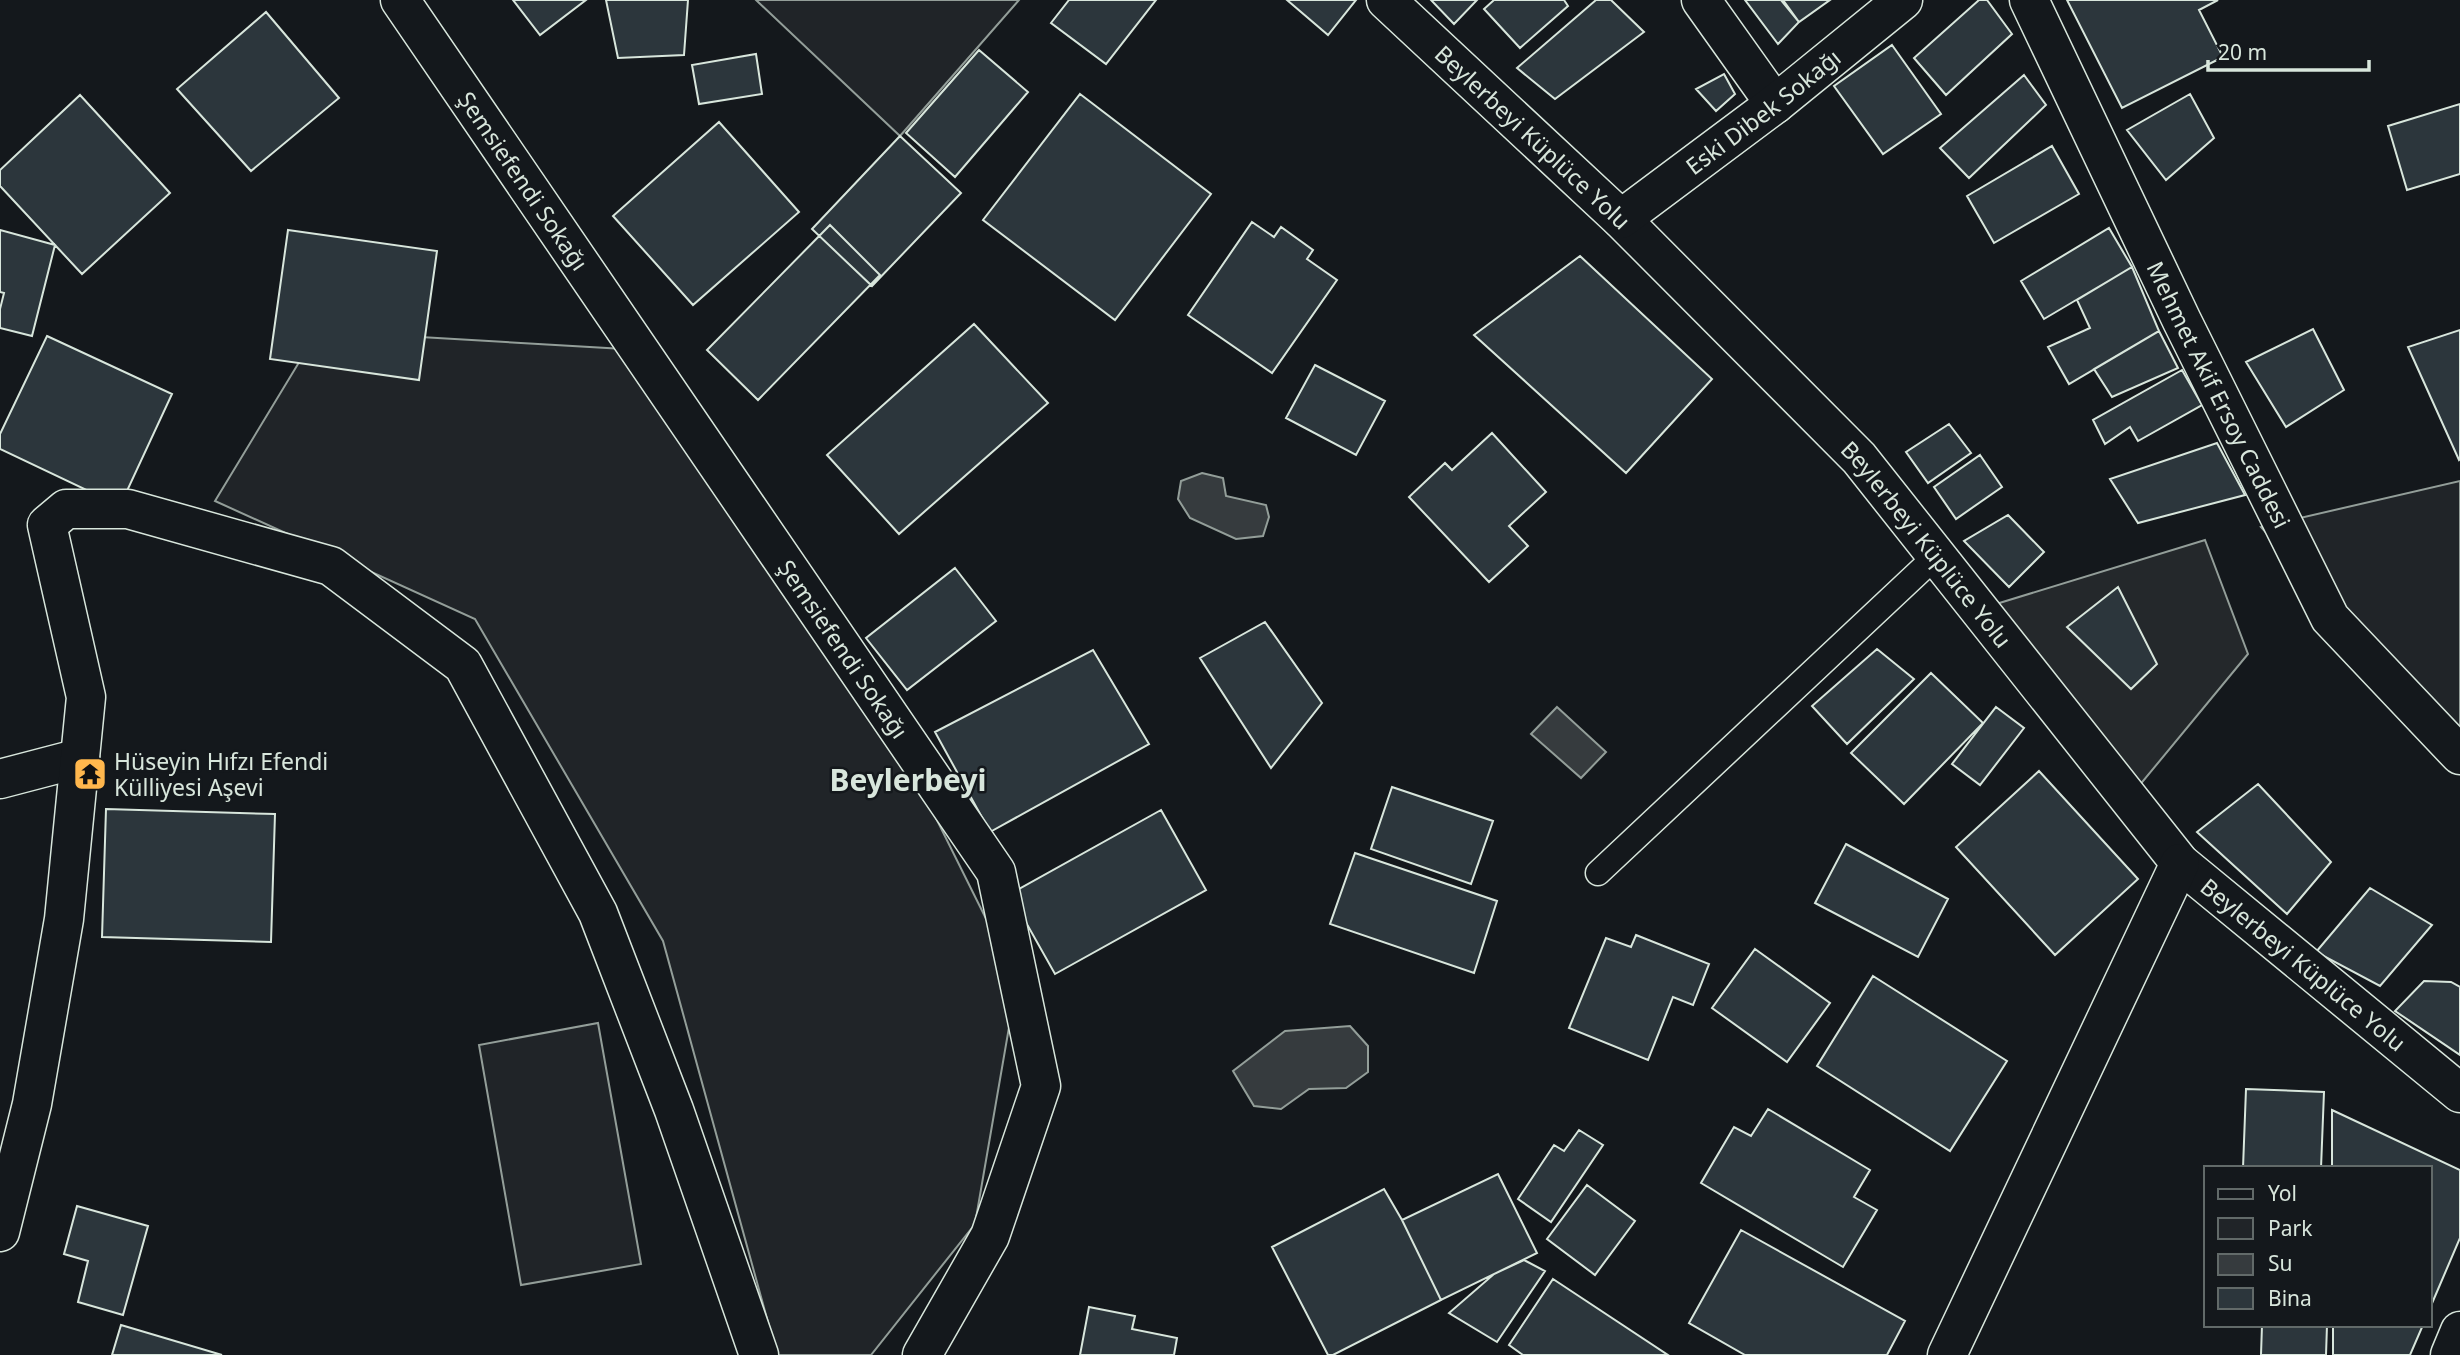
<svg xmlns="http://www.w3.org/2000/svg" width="2460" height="1355" viewBox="0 0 2460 1355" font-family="'Noto Sans',sans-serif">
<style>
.green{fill:#202428;stroke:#939e99;stroke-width:2}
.parking{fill:#24282b;stroke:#939e99;stroke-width:2}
.water{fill:#363b3e;stroke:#939e99;stroke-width:2}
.building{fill:#2c363c;stroke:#d8e6dc;stroke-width:2}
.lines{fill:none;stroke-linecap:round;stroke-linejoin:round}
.service-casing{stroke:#d8e6dc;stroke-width:27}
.minor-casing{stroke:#d8e6dc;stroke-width:41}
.tertiary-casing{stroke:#d8e6dc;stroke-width:41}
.secondary-casing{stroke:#d8e6dc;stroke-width:41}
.service{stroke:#14181c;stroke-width:24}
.minor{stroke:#14181c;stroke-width:38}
.tertiary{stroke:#14181c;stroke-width:38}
.secondary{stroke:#14181c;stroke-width:38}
.labels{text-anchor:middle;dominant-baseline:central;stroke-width:5;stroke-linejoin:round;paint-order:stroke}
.street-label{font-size:23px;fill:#d8e6dc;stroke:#14181c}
.poi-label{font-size:23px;fill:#d8e6dc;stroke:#14181c;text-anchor:start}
.district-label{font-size:30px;font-weight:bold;fill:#d8e6dc;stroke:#14181c}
</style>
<rect width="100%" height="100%" fill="#14181c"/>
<path class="green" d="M 756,0 L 1019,0 L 900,136 Z
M 318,331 L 641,350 L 923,792 L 1017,981 L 975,1224 L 871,1355 L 777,1355 L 663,941 L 475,619 L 215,501 Z
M 2460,481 L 2460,746 L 2261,527 Z
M 598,1023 L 641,1264 L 521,1285 L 479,1045 Z"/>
<path class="parking" d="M 2205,540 L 2248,654 L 2134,792 L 1970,612 Z"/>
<path class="water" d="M 1202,473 L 1223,478 L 1226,496 L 1266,505 L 1269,517 L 1263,536 L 1236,539 L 1190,518 L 1178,499 L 1181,481 Z
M 1557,707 L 1606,752 L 1581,778 L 1531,734 Z
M 1350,1026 L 1368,1046 L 1368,1072 L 1346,1088 L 1309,1089 L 1281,1109 L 1254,1106 L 1233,1071 L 1285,1031 Z"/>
<path class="building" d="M 513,0 L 586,0 L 540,35 Z
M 606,0 L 688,0 L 684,55 L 618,58 Z
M 1069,0 L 1156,0 L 1106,64 L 1051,23 Z
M 1287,0 L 1356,0 L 1328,35 Z
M 1431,0 L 1477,0 L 1454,24 Z
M 1494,0 L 1564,0 L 1568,6 L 1520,48 L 1484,9 Z
M 1596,0 L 1611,0 L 1644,32 L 1555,99 L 1517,68 Z
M 1745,0 L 1781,0 L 1799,22 L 1778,44 Z
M 1783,0 L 1830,0 L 1799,22 Z
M 1979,0 L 1987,0 L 2012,34 L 1946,95 L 1914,58 Z
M 2067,0 L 2218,0 L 2199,10 L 2223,57 L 2122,108 Z
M 266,12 L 339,98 L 251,171 L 177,89 Z
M 1892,45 L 1941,114 L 1883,154 L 1834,86 Z
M 979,50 L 1028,92 L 955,177 L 906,133 Z
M 756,54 L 762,94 L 699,104 L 692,65 Z
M 1724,74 L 1735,94 L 1716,111 L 1696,89 Z
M 2024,75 L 2046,105 L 1969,178 L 1940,148 Z
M 1080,94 L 1211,194 L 1115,320 L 983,220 Z
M 2190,94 L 2214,138 L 2166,180 L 2127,130 Z
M 80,95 L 170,193 L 82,274 L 0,186 L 0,170 Z
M 2460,104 L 2460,174 L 2407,190 L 2388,126 Z
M 719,122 L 799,212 L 693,305 L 613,216 Z
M 900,136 L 961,193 L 872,286 L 812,229 Z
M 2052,146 L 2079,194 L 1994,243 L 1967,196 Z
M 1252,222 L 1274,237 L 1281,227 L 1313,250 L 1307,259 L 1337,280 L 1272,373 L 1188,315 Z
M 830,225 L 880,275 L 758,400 L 707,350 Z
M 2109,228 L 2132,267 L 2044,319 L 2021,281 Z
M 0,230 L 55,245 L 32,336 L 0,328 L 0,309 L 4,293 L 0,292 Z
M 288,230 L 437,251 L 419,380 L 270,359 Z
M 1580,256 L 1712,379 L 1626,473 L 1474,335 Z
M 2132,267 L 2159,331 L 2069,384 L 2048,347 L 2090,328 L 2077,300 Z
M 974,324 L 1048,403 L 899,534 L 827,455 Z
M 2313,329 L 2344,390 L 2286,427 L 2246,362 Z
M 2460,330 L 2460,459 L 2459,460 L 2408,347 Z
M 2159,331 L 2178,368 L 2112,397 L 2094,369 Z
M 47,336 L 172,394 L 120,506 L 0,449 L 0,434 Z
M 1315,365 L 1385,401 L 1356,455 L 1286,418 Z
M 2182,370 L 2202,405 L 2138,441 L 2130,427 L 2105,444 L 2093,420 Z
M 1949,424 L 1971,453 L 1928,483 L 1906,452 Z
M 1492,433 L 1546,492 L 1509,526 L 1528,546 L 1489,582 L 1409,497 L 1445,463 L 1452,470 Z
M 2217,443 L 2245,495 L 2138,523 L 2110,479 Z
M 1980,455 L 2002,487 L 1956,519 L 1934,487 Z
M 2008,515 L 2044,552 L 2009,587 L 1964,541 Z
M 955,568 L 996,621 L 907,690 L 866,638 Z
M 2118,587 L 2157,664 L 2131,689 L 2067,627 Z
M 1265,622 L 1322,703 L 1271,768 L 1200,658 Z
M 1877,649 L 1914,679 L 1847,744 L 1812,706 Z
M 1093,650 L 1149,744 L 990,832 L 935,732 Z
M 1931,673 L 1983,723 L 1904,804 L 1851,753 Z
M 1996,707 L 2024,728 L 1980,785 L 1952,764 Z
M 2039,771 L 2138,879 L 2055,955 L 1956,847 Z
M 2258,784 L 2331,862 L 2287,914 L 2197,832 Z
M 1392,787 L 1493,821 L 1471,884 L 1371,849 Z
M 106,809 L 275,814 L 271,942 L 102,937 Z
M 1161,810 L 1206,890 L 1055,974 L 1010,894 Z
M 1846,844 L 1948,899 L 1918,957 L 1815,903 Z
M 1355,853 L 1497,901 L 1474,973 L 1330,924 Z
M 2370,888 L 2432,925 L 2380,986 L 2316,952 Z
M 1636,935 L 1709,964 L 1693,1005 L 1673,997 L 1648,1060 L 1569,1028 L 1606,938 L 1631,947 Z
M 1755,949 L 1830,1003 L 1787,1062 L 1712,1008 Z
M 1873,976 L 2007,1061 L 1950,1151 L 1817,1066 Z
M 2424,981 L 2451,982 L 2460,987 L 2460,1055 L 2395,1011 Z
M 2246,1089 L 2324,1092 L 2321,1168 L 2243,1168 Z
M 1768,1109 L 1870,1170 L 1854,1197 L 1877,1210 L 1843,1267 L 1701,1183 L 1734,1127 L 1751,1136 Z
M 2332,1110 L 2460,1170 L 2460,1238 L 2430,1308 L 2430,1168 L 2332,1168 Z
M 1579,1130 L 1603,1145 L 1551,1222 L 1518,1199 L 1554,1145 L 1564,1151 Z
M 1498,1174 L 1537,1253 L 1441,1300 L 1402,1220 Z
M 1587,1185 L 1635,1221 L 1595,1275 L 1547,1239 Z
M 1384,1189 L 1402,1220 L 1441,1300 L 1333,1355 L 1328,1355 L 1272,1247 Z
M 77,1206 L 148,1226 L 123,1315 L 78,1302 L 88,1261 L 64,1254 Z
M 1741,1230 L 1905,1321 L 1887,1355 L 1745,1355 L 1689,1323 Z
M 1524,1260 L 1545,1271 L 1497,1342 L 1449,1313 L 1494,1274 Z
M 1553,1279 L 1668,1355 L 1523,1355 L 1509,1345 Z
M 1089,1307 L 1135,1316 L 1132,1329 L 1177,1338 L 1174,1355 L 1080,1355 Z
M 121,1325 L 222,1355 L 112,1355 Z
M 2262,1325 L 2327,1325 L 2326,1355 L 2261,1355 Z
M 2333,1325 L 2423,1325 L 2410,1355 L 2333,1355 Z"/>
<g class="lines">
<defs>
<path id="service" d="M 1598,873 L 1936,556"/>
<g id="minor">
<path id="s1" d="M 1386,0 L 1621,219 L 1859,458 L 2180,863 L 2460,1093"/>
<path d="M 1701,0 L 1775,104"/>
<path id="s2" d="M 1621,219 L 1775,104 L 1903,0"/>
<path d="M 0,779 L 80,758"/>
<path d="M 0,1232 L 32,1104 L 64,919 L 86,697 L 47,525 L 66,509 L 128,509 L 331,566 L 463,665 L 598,913 L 674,1110 L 759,1355"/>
<path d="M 1947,1355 L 2180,863"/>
<path d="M 2450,1355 L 2460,1331"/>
</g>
<g id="tertiary">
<path id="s3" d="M 400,0 L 996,872 L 1041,1086 L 990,1236 L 922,1355"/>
</g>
<g id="secondary">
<path id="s4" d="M 2029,0 L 2182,321 L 2330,618 L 2460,755"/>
</g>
</defs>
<use href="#service" class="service-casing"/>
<use href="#minor" class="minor-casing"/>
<use href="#tertiary" class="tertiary-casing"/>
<use href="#secondary" class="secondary-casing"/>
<use href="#service" class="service"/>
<use href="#minor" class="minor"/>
<use href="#tertiary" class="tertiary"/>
<use href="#secondary" class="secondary"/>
</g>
<defs>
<symbol id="temple-square" viewBox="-11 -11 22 22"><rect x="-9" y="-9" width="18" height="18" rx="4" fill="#ffb74d" stroke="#14181c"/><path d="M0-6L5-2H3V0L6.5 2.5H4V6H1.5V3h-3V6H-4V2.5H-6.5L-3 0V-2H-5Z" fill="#111"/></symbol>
</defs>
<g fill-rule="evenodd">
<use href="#temple-square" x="71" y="755" width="38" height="38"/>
</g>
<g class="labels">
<g class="street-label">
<text stroke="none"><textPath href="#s2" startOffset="178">Eski Dibek Sokağı</textPath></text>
<text stroke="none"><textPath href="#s1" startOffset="201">Beylerbeyi Küplüce Yolu</textPath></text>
<text stroke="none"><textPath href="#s3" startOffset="219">Şemsiefendi Sokağı</textPath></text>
<text stroke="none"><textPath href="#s4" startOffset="438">Mehmet Akif Ersoy Caddesi</textPath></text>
<text stroke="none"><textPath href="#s1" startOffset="768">Beylerbeyi Küplüce Yolu</textPath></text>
<text stroke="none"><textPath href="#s3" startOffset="786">Şemsiefendi Sokağı</textPath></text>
<text stroke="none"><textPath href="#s1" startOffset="1335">Beylerbeyi Küplüce Yolu</textPath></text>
</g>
<g class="poi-label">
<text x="114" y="761">Hüseyin Hıfzı Efendi<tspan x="114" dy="26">Külliyesi Aşevi</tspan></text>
</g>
<g class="district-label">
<text x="908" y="779">Beylerbeyi</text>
</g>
</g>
<rect x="2204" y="1166" width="228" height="161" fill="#14181c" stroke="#626a69" stroke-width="2"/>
<rect x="2218" y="1189" width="35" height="10" fill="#14181c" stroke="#626a69" stroke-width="2"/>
<text x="2268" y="1201" font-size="21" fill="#d8e6dc">Yol</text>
<rect x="2218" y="1218" width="35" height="21" fill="#202428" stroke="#626a69" stroke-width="2"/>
<text x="2268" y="1236" font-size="21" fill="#d8e6dc">Park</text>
<rect x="2218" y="1254" width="35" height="21" fill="#363b3e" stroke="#626a69" stroke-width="2"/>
<text x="2268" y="1271" font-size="21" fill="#d8e6dc">Su</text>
<rect x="2218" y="1288" width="35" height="21" fill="#2c363c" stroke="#626a69" stroke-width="2"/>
<text x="2268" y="1306" font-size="21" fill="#d8e6dc">Bina</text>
<path d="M2208 60v10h161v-10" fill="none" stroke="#d8e6dc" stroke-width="3.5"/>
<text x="2218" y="60" font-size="21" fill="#d8e6dc" stroke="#14181c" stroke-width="5" paint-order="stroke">20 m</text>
</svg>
